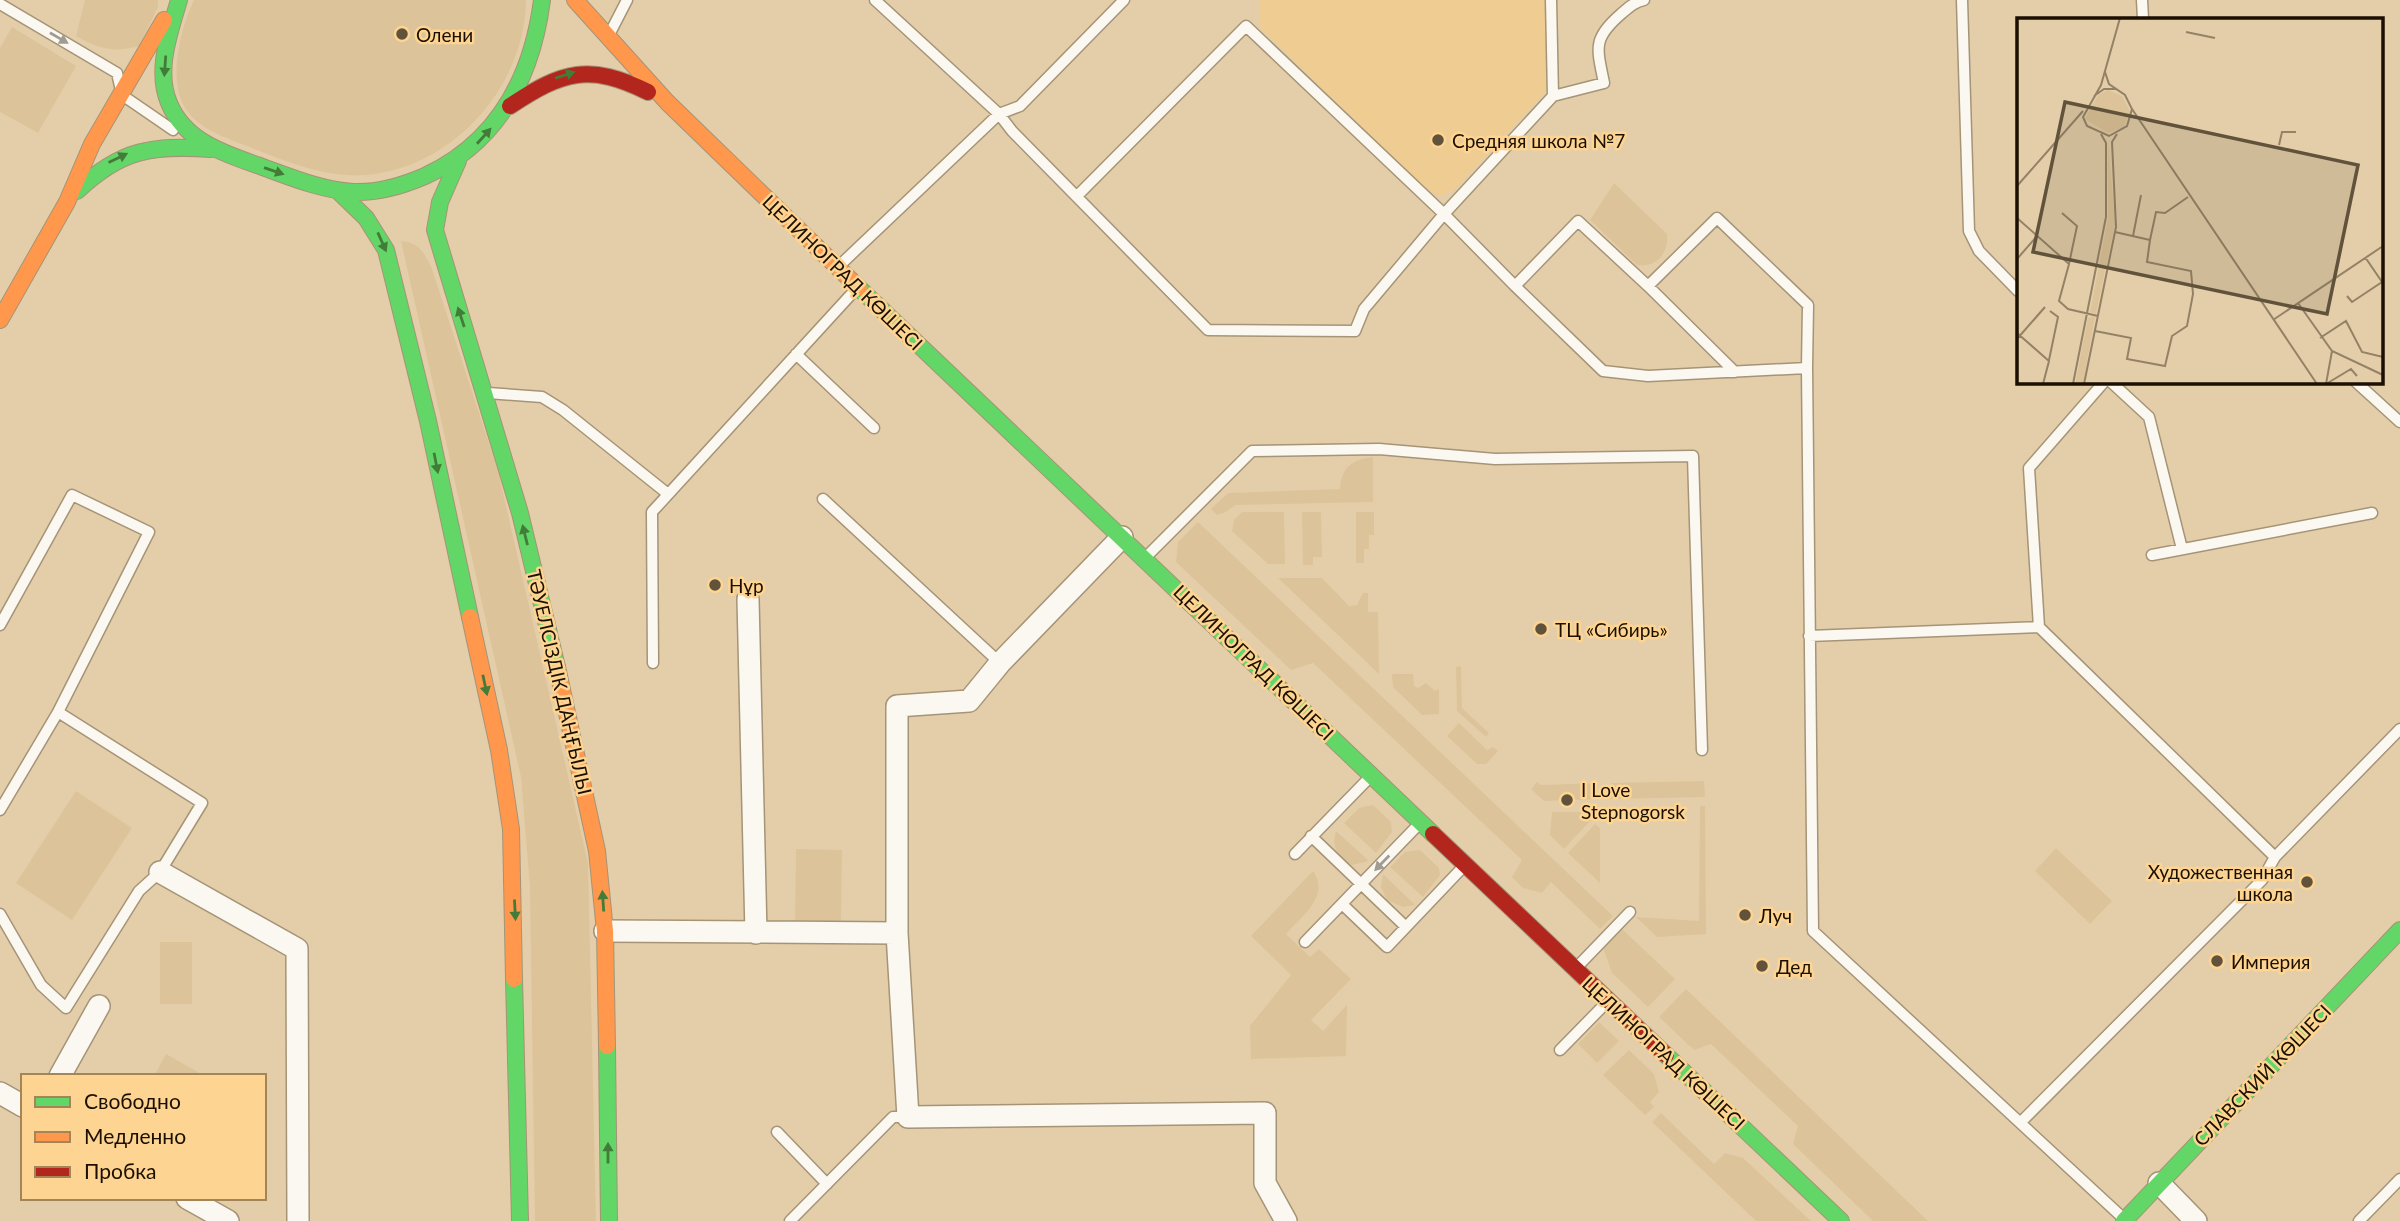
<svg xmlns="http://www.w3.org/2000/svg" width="2400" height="1221" viewBox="0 0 2400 1221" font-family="Lato,sans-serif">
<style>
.built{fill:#eecc92}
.green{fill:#ddc399}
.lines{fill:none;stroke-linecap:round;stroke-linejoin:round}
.lane-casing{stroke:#a59476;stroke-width:13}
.street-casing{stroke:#a59476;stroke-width:24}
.fast-casing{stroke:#a59476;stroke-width:18}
.slow-casing{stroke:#a59476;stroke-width:18}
.jam-casing{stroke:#a59476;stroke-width:18}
.lane{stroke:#fbf8f2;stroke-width:10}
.street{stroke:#fbf8f2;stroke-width:21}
.fast{stroke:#63d668;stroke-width:16}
.slow{stroke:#ff974d;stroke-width:16}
.jam{stroke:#b3261e;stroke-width:16}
.oneway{fill:#a19b91}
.oneway2{fill:#437c39}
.poi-dot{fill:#61523b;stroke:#fdd491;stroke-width:2.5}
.labels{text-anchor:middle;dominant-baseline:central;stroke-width:5;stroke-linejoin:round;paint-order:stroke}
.poi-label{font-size:19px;fill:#1b0f00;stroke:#fdd491;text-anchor:start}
.street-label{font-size:19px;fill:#1b0f00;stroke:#fdd491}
.inset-road{fill:none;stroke:#948266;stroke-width:2}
.view{fill:#61523b;fill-opacity:0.15;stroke:#61523b;stroke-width:3.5}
.inset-edge{fill:none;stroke:#1b0f00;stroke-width:3.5}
</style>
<rect width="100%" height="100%" fill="#e4ceaa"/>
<path class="built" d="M 1259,0 L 1546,0 L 1547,90 L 1455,189 L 1442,196 L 1429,192 L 1259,27 Z"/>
<path class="green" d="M 85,0 L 158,0 L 158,7 L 139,46 C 113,53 99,49 76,36 Z
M 194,0 L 526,0 C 525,87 453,168 365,175 C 329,178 290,163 257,150 C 234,140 204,133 188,112 C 166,84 180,29 194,0 Z
M 12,27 L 76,66 L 38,133 L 0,112 L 0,48 Z
M 1614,183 L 1667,234 C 1669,253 1657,268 1637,265 L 1590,220 Z
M 401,241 C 418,242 423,251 431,266 L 498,471 L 588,863 L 596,1221 L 535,1221 L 530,887 L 521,777 Z
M 1373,457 L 1373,502 L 1235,505 L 1226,512 L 1217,515 L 1211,509 L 1228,493 L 1340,489 C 1341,468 1352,459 1373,457 Z
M 1242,512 L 1284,512 L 1285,564 L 1268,564 L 1232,531 L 1234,520 Z
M 1302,512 L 1321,512 L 1322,557 L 1313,557 L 1313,565 L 1303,565 Z
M 1356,512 L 1374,512 L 1374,535 L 1369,535 L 1369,549 L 1364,549 L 1364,563 L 1356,563 Z
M 1198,522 L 1613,916 L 1600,929 L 1551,882 L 1542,893 L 1523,888 L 1512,877 L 1522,860 L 1313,663 L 1291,670 L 1176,562 L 1178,542 Z
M 1278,578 L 1322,578 L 1349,606 L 1357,605 L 1363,593 L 1368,593 L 1368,612 L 1378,612 L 1379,674 Z
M 1461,666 L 1462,708 L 1489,733 L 1486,737 L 1457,711 L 1456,667 Z
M 1392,674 L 1413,674 L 1414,686 L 1418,688 L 1426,683 L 1435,691 L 1439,689 L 1439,714 L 1422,715 L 1393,687 Z
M 1459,723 L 1487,750 L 1493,747 L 1498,751 L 1486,764 L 1477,764 L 1447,736 Z
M 1704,781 L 1705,797 L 1611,799 L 1611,783 Z
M 1537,782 L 1541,785 L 1597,783 L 1598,799 L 1544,801 L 1531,789 Z
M 76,791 L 132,828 L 72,920 L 16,883 Z
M 1373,805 L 1391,822 L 1392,832 L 1376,853 L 1344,823 L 1359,808 Z
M 1700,806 L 1705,806 L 1706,934 L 1657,937 L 1636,917 L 1699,921 Z
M 1552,812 L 1582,812 L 1591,820 L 1564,849 L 1550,835 Z
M 1595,824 L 1600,828 L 1600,883 L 1568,853 Z
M 1336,831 L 1369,861 L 1352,865 C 1338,858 1331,847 1336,831 Z
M 2056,848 L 2112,901 L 2090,924 L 2035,871 Z
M 796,849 L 842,850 L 841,922 L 795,921 Z
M 1420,850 L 1439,868 L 1440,875 L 1423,897 L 1390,867 L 1405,852 Z
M 1313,871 C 1331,896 1301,917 1286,934 L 1310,957 L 1319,949 L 1351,979 L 1311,1020 L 1323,1031 L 1347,1005 L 1346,1056 L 1251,1059 L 1250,1026 L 1291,975 L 1251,936 Z
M 1383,874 L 1415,905 L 1403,907 L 1387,900 L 1381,887 Z
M 1622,929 L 1675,979 L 1648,1007 L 1612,973 L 1603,948 Z
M 160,942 L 192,942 L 192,1004 L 160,1004 Z
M 1686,989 L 1928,1221 L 1873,1221 L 1793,1144 L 1798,1126 L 1711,1044 L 1694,1050 L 1659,1017 Z
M 1599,1022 L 1619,1041 L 1597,1063 L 1578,1044 Z
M 1629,1050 L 1654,1074 L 1659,1092 L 1650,1102 L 1654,1107 L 1645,1115 L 1603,1075 Z
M 166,1054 L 205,1076 L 154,1076 Z
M 1661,1113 L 1714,1164 L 1725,1153 L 1743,1158 L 1811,1221 L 1756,1221 L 1652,1122 Z"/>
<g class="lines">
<defs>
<path id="lane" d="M 875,0 L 999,114 L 1020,106 L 1124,0
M 1962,0 L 1969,231 L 1979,251 L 2018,291
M 2142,0 L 2143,19
M 0,4 L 117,73 L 122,95 L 173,130
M 610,33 L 627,0
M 1553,96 L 1604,83 C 1597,48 1592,39 1621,14 C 1628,8 1634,2 1644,0
M 1078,195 L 1246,26 L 1444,214 L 1553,96 L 1551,0
M 840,265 L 999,114 L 1012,131 L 1208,330 L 1355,331 L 1364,309 L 1444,214 L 1515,286 L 1578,221 L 1648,286 L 1717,218 L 1808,305 L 1807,368
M 1515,286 L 1603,371 L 1648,376 L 1807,368 L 1813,931 L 2123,1218
M 1648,286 L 1735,372
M 796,354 L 874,428
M 2111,382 L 2149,417 L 2182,549
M 2356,382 L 2400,422
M 488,393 L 542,397 L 563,410 L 668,494
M 823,499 L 1000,663
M 2152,555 L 2372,513
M 1147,556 L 1252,451 L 1379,449 L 1495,459 L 1693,456 L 1702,750
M 0,625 L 72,495 L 149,532 L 58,712 L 202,803 L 160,872 L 139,891 L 66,1008 L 41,985 L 0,914
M 2039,627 L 2029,468 L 2104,382
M 1809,636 L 2039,627 L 2275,857 L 2400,729
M 653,663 L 652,512 L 856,289
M 0,810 L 58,712
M 1311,836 L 1406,927
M 1295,854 L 1370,777
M 1342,904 L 1387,947 L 1464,866
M 1305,942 L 1420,823
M 1577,967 L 1630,912
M 1560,1050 L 1607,1002
M 2021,1122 L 2262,880 L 2275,857
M 777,1132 L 827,1184
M 790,1221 L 893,1117 L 908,1117
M 2359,1221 L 2400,1179"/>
<path id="street" d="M 748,599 L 756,933
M 160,872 L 297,949 L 298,1221
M 605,931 L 897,933 L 897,706 L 969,701 L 1000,663 L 1122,537
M 897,933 L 908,1117 L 1265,1113 L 1265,1183 L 1286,1221
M 60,1076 L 99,1006
M 0,1093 L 23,1106
M 2159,1183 L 2196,1221
M 187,1198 L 228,1221"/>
<path id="fast" d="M 179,0 C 170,32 155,70 169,103 C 184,140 222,153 257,165 C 288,176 320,190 353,192 C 379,193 402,186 425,176 C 498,142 532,77 542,0
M 458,161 L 440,202 L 435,230 L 520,513 L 557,667
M 77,191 C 121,149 152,145 211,149
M 338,191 L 366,218 L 386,250 L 428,421 L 470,617
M 859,288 L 1433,834
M 514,979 L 520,1221
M 607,1046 L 609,1221
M 1666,1055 L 1841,1221
M 2124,1221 L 2400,930"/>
<path id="slow" d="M 575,0 L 667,102 L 859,288
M 0,320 L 67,202 L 92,144 L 164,20
M 470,617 L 499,750 L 511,829 L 514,979
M 557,667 L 597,851 L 605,931 L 607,1046"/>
<path id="jam" d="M 510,106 C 563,71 589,63 648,92
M 1433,834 L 1666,1055"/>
</defs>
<use href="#lane" class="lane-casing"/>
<use href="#street" class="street-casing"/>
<use href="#fast" class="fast-casing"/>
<use href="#slow" class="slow-casing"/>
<use href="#jam" class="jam-casing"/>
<use href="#lane" class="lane"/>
<use href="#street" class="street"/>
<use href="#fast" class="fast"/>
<use href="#slow" class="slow"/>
<use href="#jam" class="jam"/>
</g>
<defs><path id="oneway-solid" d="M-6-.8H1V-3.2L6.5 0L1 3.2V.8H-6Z" transform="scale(1.75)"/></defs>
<g class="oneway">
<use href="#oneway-solid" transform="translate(59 38) rotate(30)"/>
<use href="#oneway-solid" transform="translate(1382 863) rotate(134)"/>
</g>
<g class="oneway2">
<use href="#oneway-solid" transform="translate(165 66) rotate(94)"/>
<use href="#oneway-solid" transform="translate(565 75) rotate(-18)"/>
<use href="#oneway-solid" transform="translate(484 136) rotate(-48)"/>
<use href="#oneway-solid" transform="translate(118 158) rotate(-26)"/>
<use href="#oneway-solid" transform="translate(274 171) rotate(19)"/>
<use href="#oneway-solid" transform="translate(382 242) rotate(66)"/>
<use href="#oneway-solid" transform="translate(461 317) rotate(-108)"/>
<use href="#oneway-solid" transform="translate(436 463) rotate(79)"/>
<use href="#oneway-solid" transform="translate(525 535) rotate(-104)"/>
<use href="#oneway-solid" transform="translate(485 685) rotate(78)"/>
<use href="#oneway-solid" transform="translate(603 901) rotate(-94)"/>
<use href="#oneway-solid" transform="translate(515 910) rotate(87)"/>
<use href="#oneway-solid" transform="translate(608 1153) rotate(-90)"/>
</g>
<g class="poi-dot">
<circle cx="402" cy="34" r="7"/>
<circle cx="1438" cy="140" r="7"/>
<circle cx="715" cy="585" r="7"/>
<circle cx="1541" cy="629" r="7"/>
<circle cx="1567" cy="800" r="7"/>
<circle cx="2307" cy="882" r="7"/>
<circle cx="1745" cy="915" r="7"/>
<circle cx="2217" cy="961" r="7"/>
<circle cx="1762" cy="966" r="7"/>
</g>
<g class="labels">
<g class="poi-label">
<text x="416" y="34">Олени</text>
<text x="1452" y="140">Средняя школа №7</text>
<text x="729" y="585">Нұр</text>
<text x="1555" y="629">ТЦ «Сибирь»</text>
<text x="1581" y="789">I Love<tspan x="1581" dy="22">Stepnogorsk</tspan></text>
<text x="2293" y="871" text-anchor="end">Художественная<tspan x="2293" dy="22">школа</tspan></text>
<text x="1759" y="915">Луч</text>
<text x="2231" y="961">Империя</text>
<text x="1776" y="966">Дед</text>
</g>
<g class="street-label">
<text transform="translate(843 272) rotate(44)">ЦЕЛИНОГРАД КӨШЕСІ</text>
<text transform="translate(1254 662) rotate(44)">ЦЕЛИНОГРАД КӨШЕСІ</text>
<text transform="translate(560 682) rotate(77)">ТӘУЕЛСІЗДІК ДАҢҒЫЛЫ</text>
<text transform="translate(1664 1053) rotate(43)">ЦЕЛИНОГРАД КӨШЕСІ</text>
<text transform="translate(2262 1075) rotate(-46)">СЛАВСКИЙ КӨШЕСІ</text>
</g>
</g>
<g transform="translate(2017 18)">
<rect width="366" height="366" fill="#e4ceaa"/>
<path d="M 91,72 L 105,78 L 113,93 L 107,109 L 91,115 L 68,101 L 81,77 ZM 91,124 L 98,205 L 79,296 L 73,294 L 91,200 ZM 78,298 L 66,366 L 58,366 L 71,300 Z" fill="#ddc399"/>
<path class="inset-road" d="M 169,14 L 198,20M 88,54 L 92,66 L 108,77 L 115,91 L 110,108 L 92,118 L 70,108 L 66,99 L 84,67 L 103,0M 77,78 L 87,71 L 100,71M 115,91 L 300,366M 262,127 L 265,114 L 279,114M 0,168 L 66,93M 45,195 L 60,208 L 52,246M 0,200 L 52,246 L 42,283 L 51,291 L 81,298M 98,214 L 133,222 L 139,194 L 148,195 L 171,179M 116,218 L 124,177M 0,241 L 20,218M 330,278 L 335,284 L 365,264 L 348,239M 281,285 L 315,333 L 366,357M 256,302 L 366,228M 78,313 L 114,320 L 110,341 L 148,348 L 155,318 L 170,308 L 176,276 L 174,253 L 130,244 L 133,222M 0,315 L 32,343 L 26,366M 303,320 L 329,303 L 345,334 L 366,339M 0,321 L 28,289M 32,342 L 41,299 L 33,293M 56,366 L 89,199 L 89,125 L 84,116M 67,366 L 99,209 L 95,124 L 100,116M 309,366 L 334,351 L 340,358M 309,366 L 315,333"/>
<path class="view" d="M 48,84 L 341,147 L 310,296 L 16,234 Z"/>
<rect width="366" height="366" class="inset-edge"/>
</g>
<rect x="21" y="1074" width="245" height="126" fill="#fdd491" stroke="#a38557" stroke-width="2"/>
<rect x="35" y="1097" width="35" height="10" fill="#63d668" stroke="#a38557" stroke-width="2"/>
<text x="84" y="1109" font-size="21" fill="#1b0f00">Свободно</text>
<rect x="35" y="1132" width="35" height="10" fill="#ff974d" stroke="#a38557" stroke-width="2"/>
<text x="84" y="1144" font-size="21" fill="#1b0f00">Медленно</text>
<rect x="35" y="1167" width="35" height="10" fill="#b3261e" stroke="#a38557" stroke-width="2"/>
<text x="84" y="1179" font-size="21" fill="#1b0f00">Пробка</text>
</svg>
